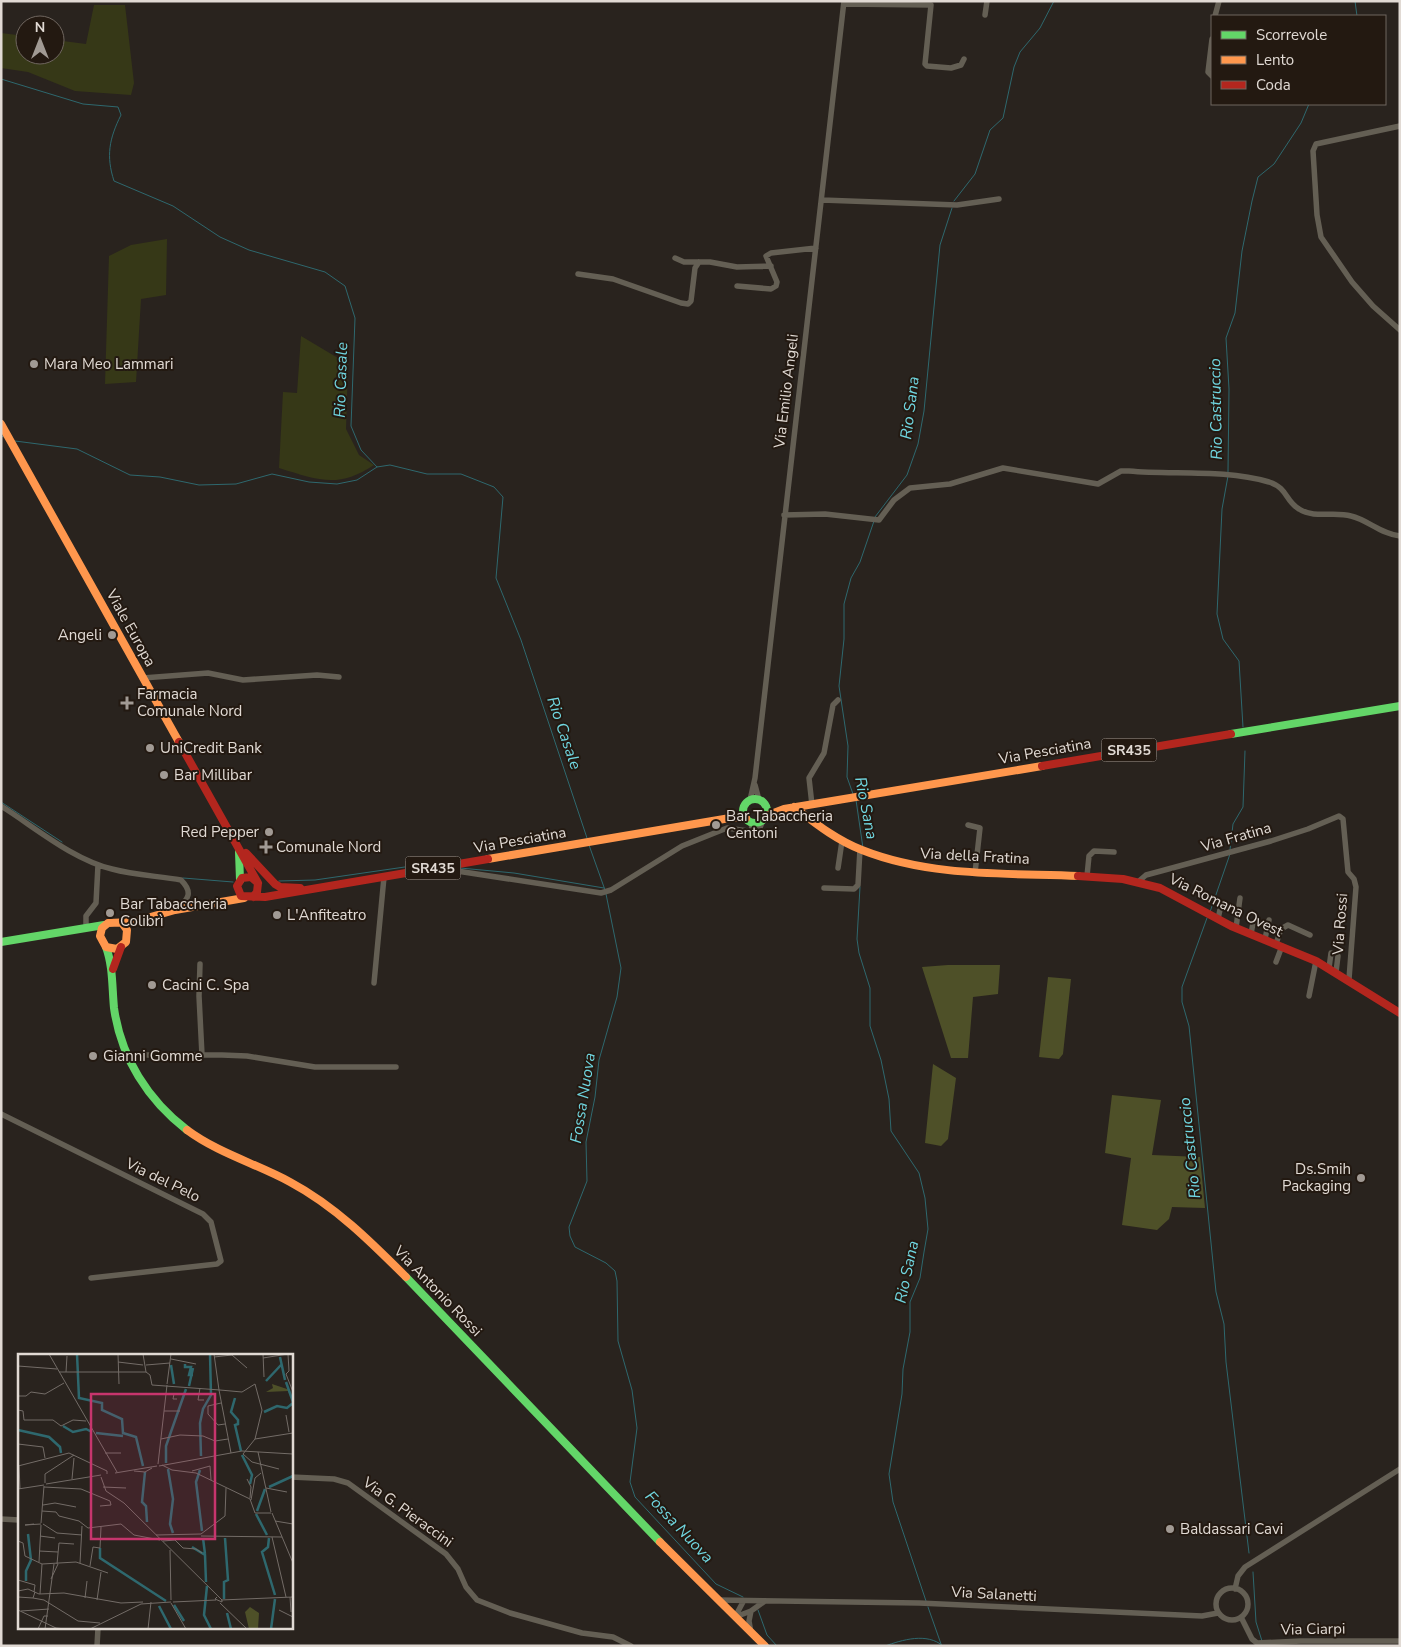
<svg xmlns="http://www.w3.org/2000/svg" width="1401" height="1647" viewBox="0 0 1401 1647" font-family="'Nunito Sans',sans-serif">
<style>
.green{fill:#363817}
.forest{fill:#4e5028}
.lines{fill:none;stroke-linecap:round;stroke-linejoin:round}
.stream{stroke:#2e686e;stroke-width:1}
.street{stroke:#645f54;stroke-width:5.5}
.fast{stroke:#63d668;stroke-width:8}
.slow{stroke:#ff974d;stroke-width:8}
.jam{stroke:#b3261e;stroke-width:8}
.poi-dot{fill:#a19a94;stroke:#231911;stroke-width:2}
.labels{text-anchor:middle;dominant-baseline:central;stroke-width:4;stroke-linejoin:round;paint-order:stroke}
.shield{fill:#231911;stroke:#a8a09a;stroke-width:1}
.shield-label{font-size:14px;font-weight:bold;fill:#e1dad4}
.poi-label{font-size:15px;fill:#e1dad4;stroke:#231911;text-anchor:start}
.street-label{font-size:15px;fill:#e1dad4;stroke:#231911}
.water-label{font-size:16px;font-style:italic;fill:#70d6e0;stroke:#231911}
.inset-river{fill:none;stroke:#2e686e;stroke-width:2.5}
.inset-road{fill:none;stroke:#736c67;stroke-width:1}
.view{fill:#c7356d;fill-opacity:0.15;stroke:#c7356d;stroke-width:2.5}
.inset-edge{fill:none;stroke:#e1dad4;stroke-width:2.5}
</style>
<rect width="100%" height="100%" fill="#29231e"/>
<path class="green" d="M 94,5 L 125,5 L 134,83 L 131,95 L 75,91 L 28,72 L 1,68 L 1,33 L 25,36 L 25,55 L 55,55 L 55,40 L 86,44 Z
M 167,239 L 166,295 L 141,299 L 136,382 L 105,384 L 109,256 L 131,245 Z
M 301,336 L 348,364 L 346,429 L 359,455 L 374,465 C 338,489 318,480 279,468 L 283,392 L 297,393 Z"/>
<path class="forest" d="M 948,965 L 1000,965 L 998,994 L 973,997 L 968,1058 L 951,1058 L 922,967 Z
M 1048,977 L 1071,979 L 1063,1054 L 1059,1059 L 1039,1057 Z
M 933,1064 L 956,1078 L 948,1139 L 941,1146 L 925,1143 Z
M 1112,1095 L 1161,1100 L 1152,1155 L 1200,1157 L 1205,1208 L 1172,1207 L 1169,1219 L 1157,1230 L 1122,1225 L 1131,1158 L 1105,1153 Z"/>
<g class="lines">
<path class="stream" d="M 1355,1 L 1357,16
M 1,79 L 83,104 L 118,107 L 121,115 C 109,139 106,156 114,181 L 173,206 L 220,237 L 249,250 L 325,272 L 345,286 L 355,318 L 351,426 L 361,450 L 377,467 L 390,465 L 427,474 L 461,474 L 494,487 L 503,497 L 496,578 L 521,640 L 587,838
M 954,201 L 975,174 L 990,130 L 1003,118 L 1014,67 L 1020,52 L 1040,28 L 1054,1
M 1,436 L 4,437
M 15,441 L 77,449 L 130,475 L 160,477 L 199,485 L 236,484 L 272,474 L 309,482 L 337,484 L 357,480 L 377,467
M 1228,472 L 1229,389 L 1226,338 L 1235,313 L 1242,251 L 1252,201 L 1258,177 L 1274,164 L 1301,123 L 1309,104
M 1228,476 L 1222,509 L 1217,614 L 1223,639 L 1239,661 L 1243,727
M 875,517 L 907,475 L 918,444 L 924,411 L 940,245 L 952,208
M 853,794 L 847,777 L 848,746 L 839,686 L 844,639 L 844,604 L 851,578 L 860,562 L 874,521
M 856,800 L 863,848
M 1,802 L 62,842
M 589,845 L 605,890
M 1230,850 L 1233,824 L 1243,807 L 1245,751
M 460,868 L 514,873 L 604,888
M 183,878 L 233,882
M 279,881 L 315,880 L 453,860
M 860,887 L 857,939 L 859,953 L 870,988 L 870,1026 L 881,1060 L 889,1099 L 891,1131 L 919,1173 L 925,1198 L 928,1229 L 924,1252 L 920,1278 L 910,1302 L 910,1332 L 903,1369 L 902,1394 L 889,1474 L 893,1502 L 926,1601
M 606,894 L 621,968 L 617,997 L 599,1060 L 595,1097 L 586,1142 L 587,1181 L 569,1227 L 570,1236 L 575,1247 L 606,1263 L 615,1271 L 617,1281 L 618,1341 L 632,1390 L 637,1428 L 630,1482 L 635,1497 L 716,1584 L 743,1597
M 1210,912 L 1230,854
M 1207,918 L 1182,987 L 1182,1002 L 1189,1026 L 1216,1292 L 1224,1324 L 1226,1362 L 1249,1553
M 1253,1572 L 1256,1622 L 1262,1641
M 928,1607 L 941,1644
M 758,1610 L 767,1635 L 777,1646
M 885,1646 C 902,1640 927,1632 943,1646"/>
<path class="street" d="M 844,4 L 931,5 L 925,64 L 927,66 L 951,68 L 961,65 L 964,59
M 985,15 L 987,1
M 1215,16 L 1219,1
M 1212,39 L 1208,72 L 1212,76
M 1400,126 L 1316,144 L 1313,151 L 1317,215 L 1321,237 L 1352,282 L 1373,306 L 1400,330
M 822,200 L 957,205 L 999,199
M 675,258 L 684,262 L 710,262 L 737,267 L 771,266
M 578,274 L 613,279 L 681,303 L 688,304 L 691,301 L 695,268 L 699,262
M 737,286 L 771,289 L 776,286 L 777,282 L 766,256 L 771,253 L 816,248
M 784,515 L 825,514 L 879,520 L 894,500 L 910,488 L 950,484 L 1003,468 L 1098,484 L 1121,471 L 1129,471 C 1174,475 1224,469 1269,482 C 1288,488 1285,501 1299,509 C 1315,519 1334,511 1351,516 C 1368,520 1381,534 1400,536
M 143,678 L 208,673 L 243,680 L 317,675 L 339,677
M 755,785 L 759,800
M 750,800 L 755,778 L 844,1
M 812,805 L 809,778 L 824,753 L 833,705 L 838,700
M 1,806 C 36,828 72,859 112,869 C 134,875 158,876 181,880 C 193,892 189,899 177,909
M 968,825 L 980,828 L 975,873
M 750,832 L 752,827 L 750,821
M 450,865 L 457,871 L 601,893 L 611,890 L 682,846 L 727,828 L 755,832 L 759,830 L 763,820
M 838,868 L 842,841
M 1087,876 L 1089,856 L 1094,851 L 1114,852
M 1139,881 L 1146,875 L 1161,871 L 1271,841 L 1308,829 L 1339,816 L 1343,819 L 1348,872 L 1354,879 L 1356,887 L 1349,979
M 824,888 L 854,889 L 858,885 L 860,849
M 1218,919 L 1221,905
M 86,928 L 86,916 L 96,903 L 98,865
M 1236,928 L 1240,898
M 1251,934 L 1253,923
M 1265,939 L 1269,920
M 1276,944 L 1281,929 L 1288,925 L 1310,935
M 1276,962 L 1282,946
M 200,964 L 199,996 L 202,1055
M 1329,968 L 1331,953
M 1336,972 L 1338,956
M 374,983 L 384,877
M 1309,996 L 1316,961
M 128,1055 L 222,1055 L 247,1056 L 315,1067 L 396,1067
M 1,1114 L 203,1214 L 211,1222 L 221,1261 L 217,1264 L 91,1278
M 291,1477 L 334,1479 L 348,1483 L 446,1554 L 458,1569 L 466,1587 L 477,1600 L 510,1613 L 582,1633 L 613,1637 L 631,1646
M 1,1519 L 19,1520
M1216 1604a16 16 0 1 1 32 0a16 16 0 1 1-32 0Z
M 1235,1589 L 1238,1576 L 1245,1567 L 1400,1469
M 718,1600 L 919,1603 L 1202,1616 L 1218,1613
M 735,1617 L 743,1602
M 735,1617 L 751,1611
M 1241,1617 L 1252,1639 L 1257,1643 L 1301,1641 L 1400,1641
M 751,1633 L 749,1621 L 751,1611 L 765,1601
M 97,1646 L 98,1628"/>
<path class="fast" d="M 1231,734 L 1400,706
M743 811a12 12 0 1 1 24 0a12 12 0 1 1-24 0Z
M 239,852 L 240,880
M 1,942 L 104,925
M 106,947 C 113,966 112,987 114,1008 C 121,1058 148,1100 187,1130
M 406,1277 L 660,1542"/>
<path class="slow" d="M 1,424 L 179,742
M 794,807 C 815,823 836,840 862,850 C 930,877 1006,873 1078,876
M 766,816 L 784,809 L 1042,766
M 488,859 L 730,818 L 746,818
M 122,923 L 127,930 L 126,942 L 117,949 L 106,947 L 100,936 L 102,928 L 108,923 L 133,922 L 175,910 L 244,898
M 187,1130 C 218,1153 257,1164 290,1182 C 335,1206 371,1242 406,1277
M 660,1542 L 765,1646"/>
<path class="jam" d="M 179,742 L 258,883
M 1042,766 L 1231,734
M 246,853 L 275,884 L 280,887 L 300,888
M 1078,876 L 1123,879 L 1160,888 L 1231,926 L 1316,961 L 1400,1013
M 253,897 L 257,892 L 258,883 L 251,877 L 242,878 L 237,886 L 241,896 L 265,897 L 488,859
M 113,969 L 121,947"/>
</g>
<g class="poi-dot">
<circle cx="34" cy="364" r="5"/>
<circle cx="112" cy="635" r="5"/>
<path d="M124.5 695.5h5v5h5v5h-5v5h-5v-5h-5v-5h5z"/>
<circle cx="150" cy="748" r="5"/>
<circle cx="164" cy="775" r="5"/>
<circle cx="716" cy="825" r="5"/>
<circle cx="269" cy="832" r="5"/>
<path d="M263.5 839.5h5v5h5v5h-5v5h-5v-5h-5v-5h5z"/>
<circle cx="110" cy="913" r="5"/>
<circle cx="277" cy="915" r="5"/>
<circle cx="152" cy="985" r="5"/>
<circle cx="93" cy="1056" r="5"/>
<circle cx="1361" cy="1178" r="5"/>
<circle cx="1170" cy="1529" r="5"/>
</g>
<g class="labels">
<g class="shield">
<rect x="1101.5" y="738.5" width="55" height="23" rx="4"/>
<rect x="405.5" y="856.5" width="55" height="23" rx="4"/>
</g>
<g class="shield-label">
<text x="1129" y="750">SR435</text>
<text x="433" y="868">SR435</text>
</g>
<g class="poi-label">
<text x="44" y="364">Mara Meo Lammari</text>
<text x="102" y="635" text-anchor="end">Angeli</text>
<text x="137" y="694">Farmacia<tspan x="137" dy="17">Comunale Nord</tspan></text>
<text x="160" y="748">UniCredit Bank</text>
<text x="174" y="775">Bar Millibar</text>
<text x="726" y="816">Bar Tabaccheria<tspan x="726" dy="17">Centoni</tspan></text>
<text x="259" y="832" text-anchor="end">Red Pepper</text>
<text x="276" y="847">Comunale Nord</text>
<text x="120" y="904">Bar Tabaccheria<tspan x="120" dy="17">Colibrì</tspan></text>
<text x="287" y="915">L'Anfiteatro</text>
<text x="162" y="985">Cacini C. Spa</text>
<text x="103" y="1056">Gianni Gomme</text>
<text x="1351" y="1169" text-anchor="end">Ds.Smih<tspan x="1351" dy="17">Packaging</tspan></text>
<text x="1180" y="1529">Baldassari Cavi</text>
</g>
<g class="street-label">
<text transform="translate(786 391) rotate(-83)">Via Emilio Angeli</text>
<text transform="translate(131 628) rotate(61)">Viale Europa</text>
<text transform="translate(1045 751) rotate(-10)">Via Pesciatina</text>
<text transform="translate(1236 837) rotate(-16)">Via Fratina</text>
<text transform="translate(520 840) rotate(-10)">Via Pesciatina</text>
<text transform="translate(975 856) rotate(3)">Via della Fratina</text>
<text transform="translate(1226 905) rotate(26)">Via Romana Ovest</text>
<text transform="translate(1340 924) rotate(-86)">Via Rossi</text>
<text transform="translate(163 1180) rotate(26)">Via del Pelo</text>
<text transform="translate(438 1291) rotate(46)">Via Antonio Rossi</text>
<text transform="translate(408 1512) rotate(36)">Via G. Pieraccini</text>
<text transform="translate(994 1594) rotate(3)">Via Salanetti</text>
<text transform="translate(1313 1629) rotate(-1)">Via Ciarpi</text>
</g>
<g class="water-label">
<text transform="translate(341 380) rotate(-88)">Rio Casale</text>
<text transform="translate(910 408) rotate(-83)">Rio Sana</text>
<text transform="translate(1216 409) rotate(-91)">Rio Castruccio</text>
<text transform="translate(564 733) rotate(71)">Rio Casale</text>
<text transform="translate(866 808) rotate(79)">Rio Sana</text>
<text transform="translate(583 1098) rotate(-81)">Fossa Nuova</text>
<text transform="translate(1190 1148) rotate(-96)">Rio Castruccio</text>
<text transform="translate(907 1272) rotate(-78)">Rio Sana</text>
<text transform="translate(679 1527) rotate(47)">Fossa Nuova</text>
</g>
</g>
<g transform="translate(18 1354)">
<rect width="275" height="275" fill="#29231e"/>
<path d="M 254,30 L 272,36 L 275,49 L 270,37 L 248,38 L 255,34 ZM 232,253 L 241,259 L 240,275 L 231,275 L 227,258 Z" fill="#4e5028"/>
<path class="inset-river" d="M 59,0 L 61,44 L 84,49 L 84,56 L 104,65 L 105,79 L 118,83 L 125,112M 262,3 L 267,26M 167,10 L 167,13 L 173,13 L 171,21 L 175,21M 153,11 L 156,30M 248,27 L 263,11M 268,28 L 275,48M 171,32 L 175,14M 217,44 L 213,58 L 220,66 L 220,70 L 217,71 L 223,97M 246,58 L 259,52 L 269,54 L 275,49M 45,72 L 55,78 L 68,75 L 74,78M 0,76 L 31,83 L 42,93 L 43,99M 78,79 L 105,82M 224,101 L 234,121 L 232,130M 183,102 L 182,69 L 185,55 L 193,41 L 192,0M 148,109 L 148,92 L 168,35M 150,115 L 155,145 L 152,170 L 155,179M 182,116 L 178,128 L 184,177M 127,118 L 124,148 L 128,152 L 129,168M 251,133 L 275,122M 239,157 L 247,135M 238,160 L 249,181M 185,184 L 187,200M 251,184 L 250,193 L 244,198 L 257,241M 174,193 L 187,201 L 188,228M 82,194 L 82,204 L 148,247M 8,227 L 8,217 L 13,206 L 10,180M 189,232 L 186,261 L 193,275M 206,245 L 206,228 L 210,226 L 207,184M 156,251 L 166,267M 141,252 L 153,275M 209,259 L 213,275M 253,275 L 257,245"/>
<path class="inset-road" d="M 31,0 L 99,118M 100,0 L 101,30M 125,0 L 128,18M 196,0 L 201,36M 245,0 L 246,23M 270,0 L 271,17 L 268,20 L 275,38M 196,3 L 214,1 L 229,14M 245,4 L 270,0M 153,5 L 178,10M 100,8 L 125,11M 128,11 L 152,9M 0,12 L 39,15M 41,18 L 128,18 L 132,21 L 134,31 L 202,36M 48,18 L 49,2M 149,30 L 153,0M 182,34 L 180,46 L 186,46M 201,36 L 213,99M 202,36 L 224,38 L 237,30 L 244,56 L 237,85M 148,40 L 156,40 L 155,45 L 159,45M 0,42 L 8,42 L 13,38 L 27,40 L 46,29M 203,49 L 190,52 L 190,60 L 200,71 L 207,70M 0,56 L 5,57 L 6,66 L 35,66 L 43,72 L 55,66 L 68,67M 146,57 L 162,57M 268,61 L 271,78M 143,85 L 162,81 L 185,82 L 197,87 L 210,85M 237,85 L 225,100 L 234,108 L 261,115M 237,85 L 275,79M 0,90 L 25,93 L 27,104M 240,98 L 253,158M 87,99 L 103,99M 140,110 L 149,31M 1,111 L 2,135M 144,111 L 154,116 L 178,119 L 232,145 L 237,159 L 253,159M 0,112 L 51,99 L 89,117 L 89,120M 141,112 L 224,97 L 275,100M 116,117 L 127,118 L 134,114M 174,117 L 192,112 L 193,126M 97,119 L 139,112M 83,123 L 88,137 L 106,149 L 204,246 L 204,248 L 197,245 L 199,243M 54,125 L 56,104M 229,125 L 233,133 L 232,144M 27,129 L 27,120 L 56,101M 28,130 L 83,121M 26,133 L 63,135 L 92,147 L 93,151 L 82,152M 85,133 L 108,134M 248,134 L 269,138M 0,135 L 26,131M 233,146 L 237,124 L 243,119M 25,151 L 37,149 L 58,153M 24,157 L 38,158 L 41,162 L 61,167 L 70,174 L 103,170 L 116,181 L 142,186M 254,159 L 275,209M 257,167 L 275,170M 23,169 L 26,132M 16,170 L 7,171 L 23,170M 25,170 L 39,179M 39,179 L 64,181M 183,180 L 207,162 L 208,134M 138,181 L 183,180M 22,182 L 37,184M 183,182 L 264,183M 254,183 L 268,243M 0,187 L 5,189 L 7,202 L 24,210 L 22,240M 145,187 L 157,186 L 165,194 L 178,195 L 184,199M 41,189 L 56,190M 152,196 L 153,246M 21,197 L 40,198M 21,208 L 23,171M 62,209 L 64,172M 24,210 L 58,208 L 90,219M 39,210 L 41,189M 72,212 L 75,193 L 82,194 L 83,173M 33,225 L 40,210M 0,226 L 17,231 L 16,238M 0,237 L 10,235 L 21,240 L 46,239 L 103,249 L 125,248M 0,243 L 15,244 L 17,238M 272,243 L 273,258M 15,244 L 26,246 L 60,267 L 82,269M 67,244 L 69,227M 79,246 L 83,218M 203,246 L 275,243M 155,248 L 198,246M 153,249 L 168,275M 202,249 L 229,275M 0,256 L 38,274 L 48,275M 261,256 L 275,263M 3,257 L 31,255M 20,275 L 26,262 L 30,262M 27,275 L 36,210M 72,275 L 123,250 L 153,248M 130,275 L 133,248"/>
<path class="view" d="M 73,40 L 197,40 L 197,185 L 73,185 Z"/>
<rect width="275" height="275" class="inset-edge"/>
</g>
<rect width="1401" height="1647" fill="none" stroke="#e1dad4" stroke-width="5"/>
<rect x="1211" y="15" width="175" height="90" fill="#231911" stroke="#6f665f"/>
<rect x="1221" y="31" width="25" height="8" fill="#63d668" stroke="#6f665f"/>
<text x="1256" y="40" font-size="15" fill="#e1dad4">Scorrevole</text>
<rect x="1221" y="56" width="25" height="8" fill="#ff974d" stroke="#6f665f"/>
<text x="1256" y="65" font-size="15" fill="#e1dad4">Lento</text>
<rect x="1221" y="81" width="25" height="8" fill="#b3261e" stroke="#6f665f"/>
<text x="1256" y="90" font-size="15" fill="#e1dad4">Coda</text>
<g transform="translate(40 40)"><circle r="24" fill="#231911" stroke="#6f665f"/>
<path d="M0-4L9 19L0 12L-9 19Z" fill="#a19a94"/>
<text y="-8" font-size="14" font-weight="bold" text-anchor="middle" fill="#e1dad4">N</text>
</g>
</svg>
